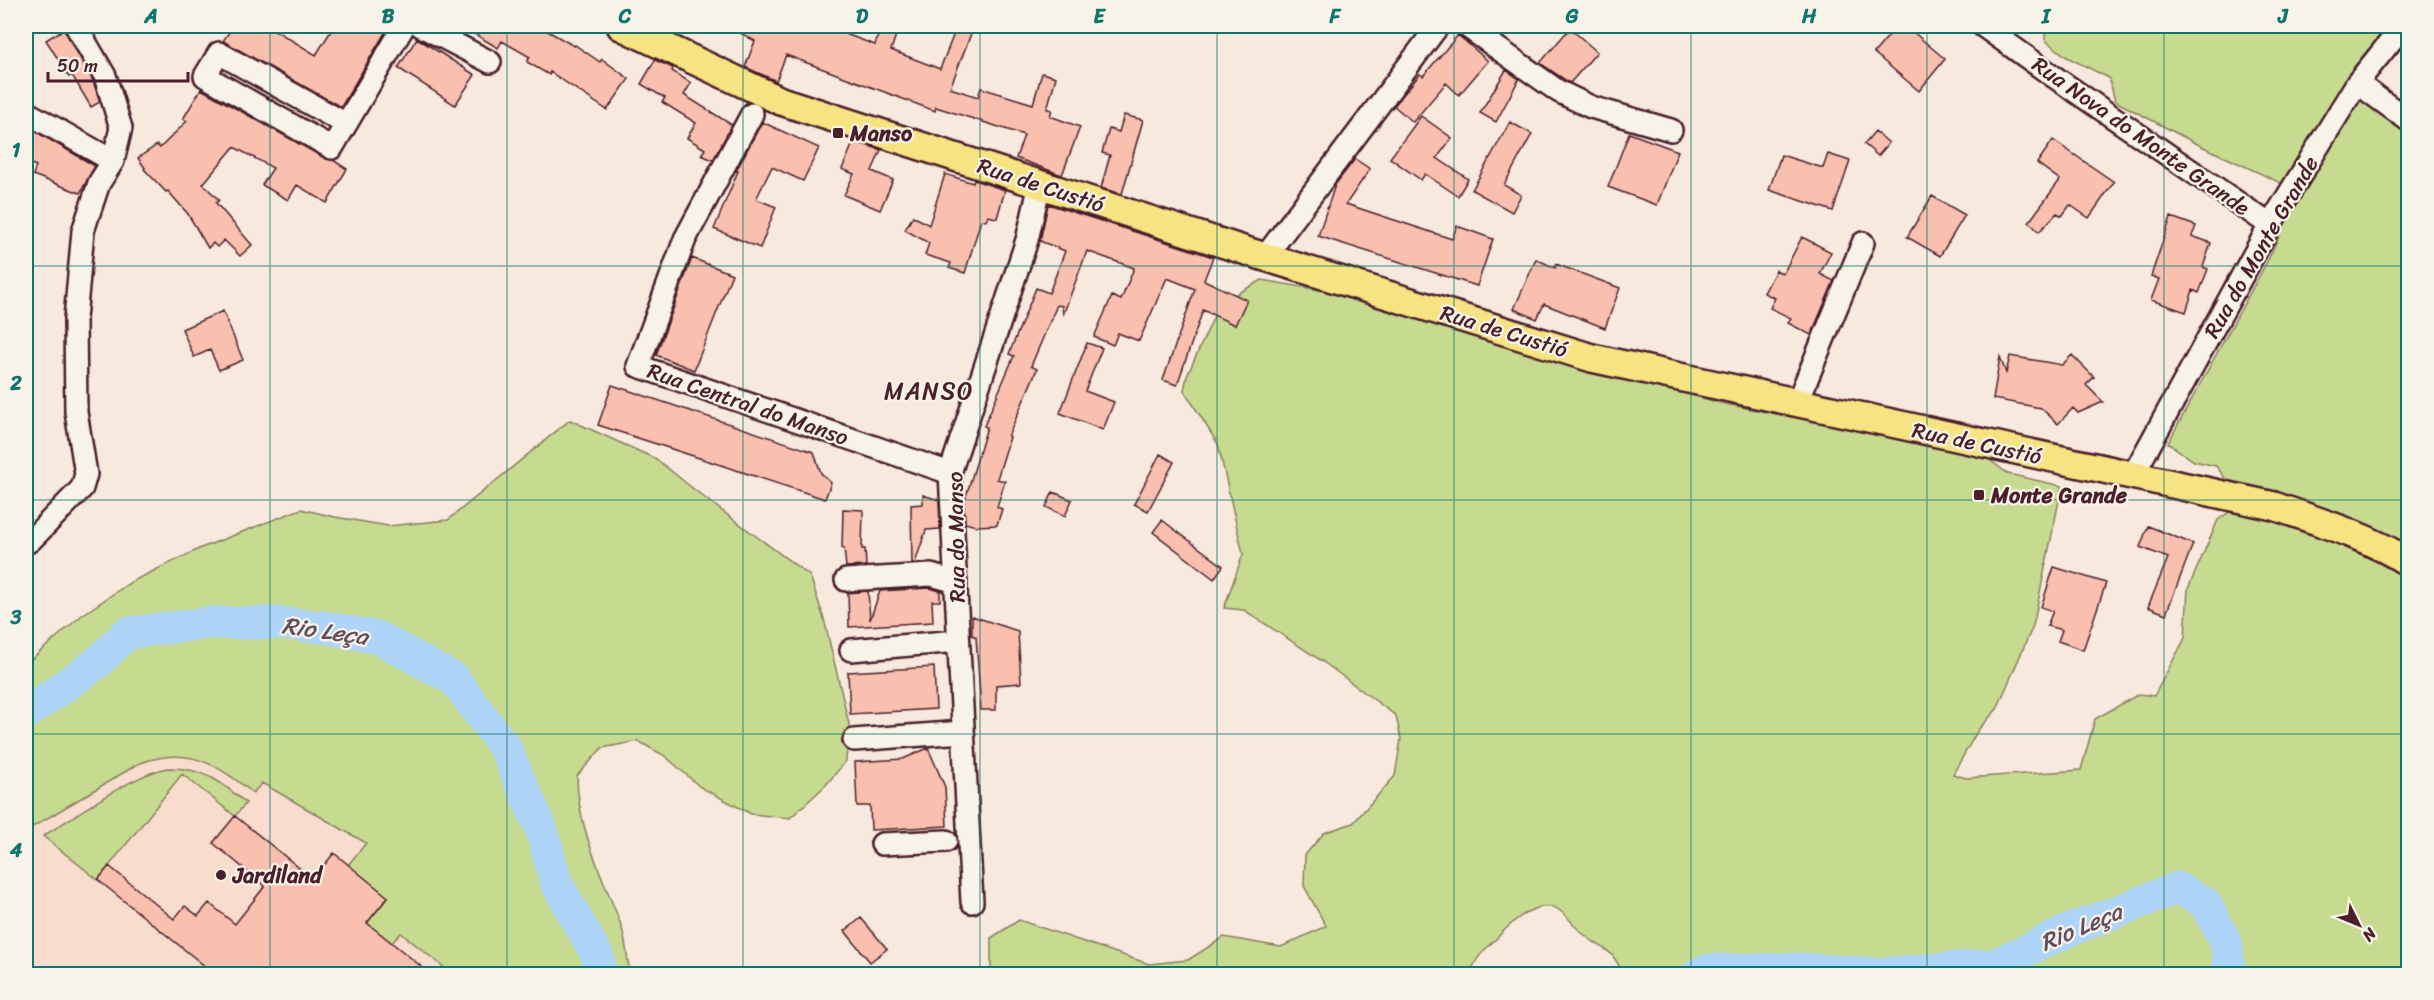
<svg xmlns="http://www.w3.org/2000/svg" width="2434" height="1000" viewBox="0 0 2434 1000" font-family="Sriracha,sans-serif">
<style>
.built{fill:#f8ddcf}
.green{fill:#c6db90;stroke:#887d5e;stroke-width:1.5}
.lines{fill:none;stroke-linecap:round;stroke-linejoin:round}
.river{stroke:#aed5f8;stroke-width:33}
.building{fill:#f9c0af;stroke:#4a1f2b;stroke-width:1.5}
.minor-casing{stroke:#4a1f2b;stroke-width:26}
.major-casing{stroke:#4a1f2b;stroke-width:32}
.minor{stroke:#f7f3e8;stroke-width:21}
.major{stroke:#f6e381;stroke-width:27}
.grid{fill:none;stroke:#0f766e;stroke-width:1.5;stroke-opacity:0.55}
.poi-dot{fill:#4a1f2b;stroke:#f7f3e8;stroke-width:2}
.labels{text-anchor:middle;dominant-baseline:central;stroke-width:4.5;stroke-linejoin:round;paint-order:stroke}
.poi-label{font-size:22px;font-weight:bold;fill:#4a1f2b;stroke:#f7f3e8;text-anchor:start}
.street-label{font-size:22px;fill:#4a1f2b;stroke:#f7f3e8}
.neighbourhood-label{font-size:24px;letter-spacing:1.5px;fill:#4a1f2b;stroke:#f7f3e8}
.water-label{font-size:24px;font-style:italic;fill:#634c5e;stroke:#f7f3e8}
.neatline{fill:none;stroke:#0f766e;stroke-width:2}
.grid-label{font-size:20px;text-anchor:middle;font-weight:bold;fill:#0f766e}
</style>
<rect width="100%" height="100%" fill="#f7e9dd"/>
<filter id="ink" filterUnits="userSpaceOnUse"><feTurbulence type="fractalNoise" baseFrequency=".0167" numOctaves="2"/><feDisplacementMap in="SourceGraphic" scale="12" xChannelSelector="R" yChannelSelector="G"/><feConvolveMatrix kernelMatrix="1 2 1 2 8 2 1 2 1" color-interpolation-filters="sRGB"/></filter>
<g filter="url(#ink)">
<path class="built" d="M 190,727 L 398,846 L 476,974 L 26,974 L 26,794 Z"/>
<path class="green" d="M 2045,26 L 2392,26 L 2369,81 L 2408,121 L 2408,974 L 1623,974 C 1611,947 1607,953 1586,936 C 1576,929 1569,917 1559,910 C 1538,896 1510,924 1497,938 C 1485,949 1474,959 1471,974 L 991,974 L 991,938 L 1019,920 L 1149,964 L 1188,960 L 1224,937 L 1281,947 L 1326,926 L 1304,886 L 1305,855 L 1324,833 L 1353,823 L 1395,776 L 1401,739 L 1396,716 L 1322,661 L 1244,610 L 1224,608 L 1243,554 L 1218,444 L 1184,390 L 1187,376 L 1220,303 L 1262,280 L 1326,291 L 1406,312 L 1720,403 L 1982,454 L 2008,474 L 2062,486 L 2033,626 L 1997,709 L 1978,730 L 1953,774 L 1966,778 L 2081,770 L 2095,719 L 2139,694 L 2154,696 L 2185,638 L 2188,589 L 2218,520 L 2238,506 L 2229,483 L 2216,466 L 2194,461 L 2168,443 L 2269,258 L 2296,199 L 2283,184 L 2197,144 L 2115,101 L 2109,78 L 2067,57 L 2045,40 Z
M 570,420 L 656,459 L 706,499 L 810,576 L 824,619 L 849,724 L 846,761 L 825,786 L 790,818 L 751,814 L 700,787 L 665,756 L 638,741 L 602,748 L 577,776 C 577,828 603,877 621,925 C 626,940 627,958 630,974 L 444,974 L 447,970 L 401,933 L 392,943 L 367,923 L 388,897 L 348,865 L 366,843 L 262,783 L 253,793 C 215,763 187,745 138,764 L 26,831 L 26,664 L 82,615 L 131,582 L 201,548 L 301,509 L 335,517 L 388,526 L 448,520 Z
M 168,768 C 204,768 220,781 246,803 L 235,816 L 182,774 L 98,880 L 43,836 C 76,816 133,774 168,768 Z"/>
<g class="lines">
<path class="river" d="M 26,713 L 97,663 L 127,633 L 207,623 L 278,623 L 323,627 L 379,638 L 454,679 L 505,748 L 541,828 L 556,882 L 597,955 L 602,974
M 1698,974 L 1708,970 L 1802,969 L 1877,974 L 1994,965 L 2070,930 L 2177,888 L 2205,903 L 2226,942 L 2230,974"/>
</g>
<path class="building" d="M 233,26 L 268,26 L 316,55 L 334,26 L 389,26 L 341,107 L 223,41 Z
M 461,26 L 539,26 L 574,46 L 575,45 L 600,62 L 602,59 L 629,79 L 607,110 L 550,72 L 549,75 L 527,62 L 530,57 L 502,41 L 498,48 Z
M 728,26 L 824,26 L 875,45 L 881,26 L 899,26 L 891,50 L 940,69 L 957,26 L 974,26 L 950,88 L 978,97 L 981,88 L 1033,104 L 1042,73 L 1056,77 L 1047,109 L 1052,110 L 1050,116 L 1080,127 L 1062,175 L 1016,158 L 1024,135 L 936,107 L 935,111 L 786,55 L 776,81 L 772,79 L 745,67 L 755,41 Z
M 1897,26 L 1906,26 L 1945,59 L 1919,91 L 1874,53 Z
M 1570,28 L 1597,52 L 1570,83 L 1540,63 Z
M 64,29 L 93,81 L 100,102 L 91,107 L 72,75 L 69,77 L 46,40 Z
M 1458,35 L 1488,61 L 1459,95 L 1446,83 L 1413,122 L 1394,106 L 1420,74 L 1423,76 Z
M 417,38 L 475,75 L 455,105 L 398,68 Z
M 655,60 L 673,68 L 672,71 L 691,83 L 684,95 L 732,125 L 713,160 L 701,155 L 705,149 L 687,138 L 696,123 L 662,102 L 665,98 L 641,84 Z
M 1506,70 L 1519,79 L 1496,122 L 1480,113 Z
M 201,89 L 326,159 L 333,160 L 347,169 L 327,203 L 297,185 L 288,200 L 262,185 L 273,168 L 234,147 L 203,184 L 219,200 L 216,203 L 252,245 L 240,256 L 224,240 L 217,247 L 213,243 L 208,248 L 188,214 L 168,191 L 166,192 L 144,169 L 145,168 L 138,158 L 157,145 L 160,148 L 187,121 L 183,119 Z
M 1124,115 L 1143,120 L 1122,194 L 1101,188 L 1110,155 L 1102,153 L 1109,129 L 1119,132 Z
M 1421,116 L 1452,138 L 1437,158 L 1468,179 L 1458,196 L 1425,174 L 1421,180 L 1390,158 Z
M 762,122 L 819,148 L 803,181 L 772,167 L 756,199 L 776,207 L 760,248 L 714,229 L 738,171 L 736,171 Z
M 1510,122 L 1532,134 L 1504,185 L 1521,195 L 1512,212 L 1472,190 Z
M 26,126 L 95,166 L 80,193 L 33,175 L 36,166 L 26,162 Z
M 1875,131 L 1889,143 L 1878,156 L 1864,144 Z
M 1629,133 L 1678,151 L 1657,205 L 1608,187 Z
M 2053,140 L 2114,182 L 2089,218 L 2070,205 L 2062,216 L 2057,213 L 2039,232 L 2029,222 L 2060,180 L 2037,163 Z
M 854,141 L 881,150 L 872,171 L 893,180 L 880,210 L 844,195 L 854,174 L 842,169 Z
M 1828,154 L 1850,161 L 1833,211 L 1769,190 L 1781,155 L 1823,168 Z
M 1355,159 L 1370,169 L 1346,204 L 1452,239 L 1457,226 L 1493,239 L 1477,286 L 1318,236 L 1335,185 Z
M 945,174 L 973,183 L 974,180 L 1005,190 L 997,218 L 988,216 L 986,221 L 981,220 L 965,273 L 949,268 L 951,263 L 925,255 L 929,243 L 905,230 L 913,216 L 929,225 Z
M 1932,196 L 1965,215 L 1940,256 L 1907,237 Z
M 1048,204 L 1213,257 L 1204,280 L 1247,300 L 1235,325 L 1203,310 L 1177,385 L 1163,380 L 1195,289 L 1167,278 L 1139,341 L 1118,333 L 1113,345 L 1094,337 L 1112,296 L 1121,300 L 1134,268 L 1087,251 L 1063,315 L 1062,306 L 1057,305 L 1031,366 L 1037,369 L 1008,437 L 1010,437 L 997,479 L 1005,481 L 997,507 L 1002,509 L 997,525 L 976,526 L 965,523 L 964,503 L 987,427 L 984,426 L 1014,356 L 1009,354 L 1036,288 L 1049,293 L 1065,251 L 1040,241 Z
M 2171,217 L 2196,226 L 2192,236 L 2211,243 L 2203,267 L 2208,269 L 2199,293 L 2193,290 L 2186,312 L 2151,300 L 2159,279 L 2151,276 Z
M 1802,237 L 1831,252 L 1820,274 L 1834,281 L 1811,335 L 1788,323 L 1791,318 L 1770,308 L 1775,298 L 1764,293 L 1776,270 L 1783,274 Z
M 692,258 L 732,274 L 694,370 L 656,355 Z
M 1536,259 L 1555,268 L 1556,264 L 1620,288 L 1605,328 L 1544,304 L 1537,319 L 1514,309 Z
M 223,311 L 243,360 L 219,370 L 210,350 L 194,357 L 182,329 Z
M 1087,343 L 1102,348 L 1085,391 L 1114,402 L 1103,430 L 1060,413 Z
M 2072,355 L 2094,377 L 2086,385 L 2103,402 L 2078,413 L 2073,408 L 2058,424 L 2041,408 L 1993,399 L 2000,357 L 2006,373 L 2010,356 L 2062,365 Z
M 612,385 L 814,452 L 821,473 L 831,483 L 825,499 L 598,425 Z
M 1160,454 L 1174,462 L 1148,511 L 1134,504 Z
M 1053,492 L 1072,500 L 1065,516 L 1046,507 Z
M 923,495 L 939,500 L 940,529 L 926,530 L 915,563 L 912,563 L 911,505 L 923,504 Z
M 843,509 L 863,510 L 862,549 L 865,549 L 866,566 L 846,567 L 844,548 L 842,548 Z
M 1162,520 L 1223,566 L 1214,579 L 1153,532 Z
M 2148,526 L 2193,544 L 2166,614 L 2148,607 L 2168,558 L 2140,547 Z
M 2054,567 L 2106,583 L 2083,650 L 2058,641 L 2062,630 L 2047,626 L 2053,611 L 2041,607 Z
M 930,588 L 940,591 L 940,601 L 932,601 L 933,622 L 849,627 L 848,593 L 868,591 L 870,620 L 880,591 Z
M 972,616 L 1018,631 L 1021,683 L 996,685 L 996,710 L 981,710 L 976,637 L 972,635 Z
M 934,667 L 936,709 L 850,714 L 848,672 Z
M 928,748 L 945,787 L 947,826 L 871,830 L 870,806 L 857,806 L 855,762 L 903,759 Z
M 235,816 L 313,879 L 334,853 L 388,897 L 367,923 L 432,975 L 216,975 L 98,880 L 109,866 L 174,919 L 185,906 L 198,916 L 209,903 L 235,924 L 265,886 L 213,843 Z
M 861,918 L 887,949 L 870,962 L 845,931 Z"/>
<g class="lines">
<defs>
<path id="minor" d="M 421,26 L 490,62
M 1466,26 L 1558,91 L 1591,107 L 1671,130
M 1983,26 L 2053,76 L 2270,225
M 2357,83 L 2408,120
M 26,112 L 113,161
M 752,114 L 685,239 L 638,366 L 950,473
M 346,124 L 219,53 L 205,76 L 332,148 L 404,26
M 1265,257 L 1438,26
M 1797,403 L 1863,243
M 2132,477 L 2270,225 L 2357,83 L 2403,26
M 26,543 L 31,540 L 82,488 L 86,474 L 76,412 L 75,319 L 83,231 L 99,183 L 113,161 L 121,128 L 105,76 L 76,26
M 846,580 L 931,575 L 956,582
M 851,650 L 958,641
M 854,740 L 963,732
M 882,844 L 946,841
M 972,902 L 950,473 L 1027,240 L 1040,184"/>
<path id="major" d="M 621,26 L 781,101 L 1265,257 L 1592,358 L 2274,506 C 2320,522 2367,536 2408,562"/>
</defs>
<use href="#minor" class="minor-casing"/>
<use href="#major" class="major-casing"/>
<use href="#minor" class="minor"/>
<use href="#major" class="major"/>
</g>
</g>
<path class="grid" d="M 270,26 L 270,974M 507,26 L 507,974M 743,26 L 743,974M 980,26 L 980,974M 1217,26 L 1217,974M 1454,26 L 1454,974M 1691,26 L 1691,974M 1927,26 L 1927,974M 2164,26 L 2164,974M 26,266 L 2408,266M 26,500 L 2408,500M 26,734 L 2408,734"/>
<g class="poi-dot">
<rect x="832" y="127" width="12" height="12" rx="3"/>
<rect x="1973" y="489" width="12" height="12" rx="3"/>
<circle cx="221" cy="875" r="6"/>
</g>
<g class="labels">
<g class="poi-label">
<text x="850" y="133">Manso</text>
<text x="1991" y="495">Monte Grande</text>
<text x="233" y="875">Jardiland</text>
</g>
<g class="street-label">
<text transform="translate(2141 136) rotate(35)">Rua Nova do Monte Grande</text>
<text transform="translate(1041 185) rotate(18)">Rua de Custió</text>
<text transform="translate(2261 247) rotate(-60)">Rua do Monte Grande</text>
<text transform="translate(1504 331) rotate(17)">Rua de Custió</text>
<text transform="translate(748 404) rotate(19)">Rua Central do Manso</text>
<text transform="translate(1977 443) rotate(12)">Rua de Custió</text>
<text transform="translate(956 537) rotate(-91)">Rua do Manso</text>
</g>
<g class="neighbourhood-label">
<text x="929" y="391">MANSO</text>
</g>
<g class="water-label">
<text transform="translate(325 631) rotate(8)">Rio Leça</text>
<text transform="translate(2081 927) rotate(-23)">Rio Leça</text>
</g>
</g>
<rect width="2434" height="1000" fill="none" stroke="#f7f3e8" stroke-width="66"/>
<g transform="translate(2359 925) rotate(133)" stroke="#f7f3e8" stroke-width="4.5" paint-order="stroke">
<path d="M0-4.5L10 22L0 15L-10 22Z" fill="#4a1f2b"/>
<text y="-9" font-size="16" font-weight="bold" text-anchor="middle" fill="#4a1f2b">N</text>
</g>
<path d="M48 72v9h140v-9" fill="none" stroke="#4a1f2b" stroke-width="3"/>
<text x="57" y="72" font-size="18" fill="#4a1f2b" stroke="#f7f3e8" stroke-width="4.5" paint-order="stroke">50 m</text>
<rect x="33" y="33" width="2368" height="934" class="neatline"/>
<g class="grid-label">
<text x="151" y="23">A</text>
<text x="388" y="23">B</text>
<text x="625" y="23">C</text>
<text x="862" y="23">D</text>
<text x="1099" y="23">E</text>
<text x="1335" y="23">F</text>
<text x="1572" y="23">G</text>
<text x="1809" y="23">H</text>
<text x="2046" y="23">I</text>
<text x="2283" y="23">J</text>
<text x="16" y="157">1</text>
<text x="16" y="390">2</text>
<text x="16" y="624">3</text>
<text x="16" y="857">4</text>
</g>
</svg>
